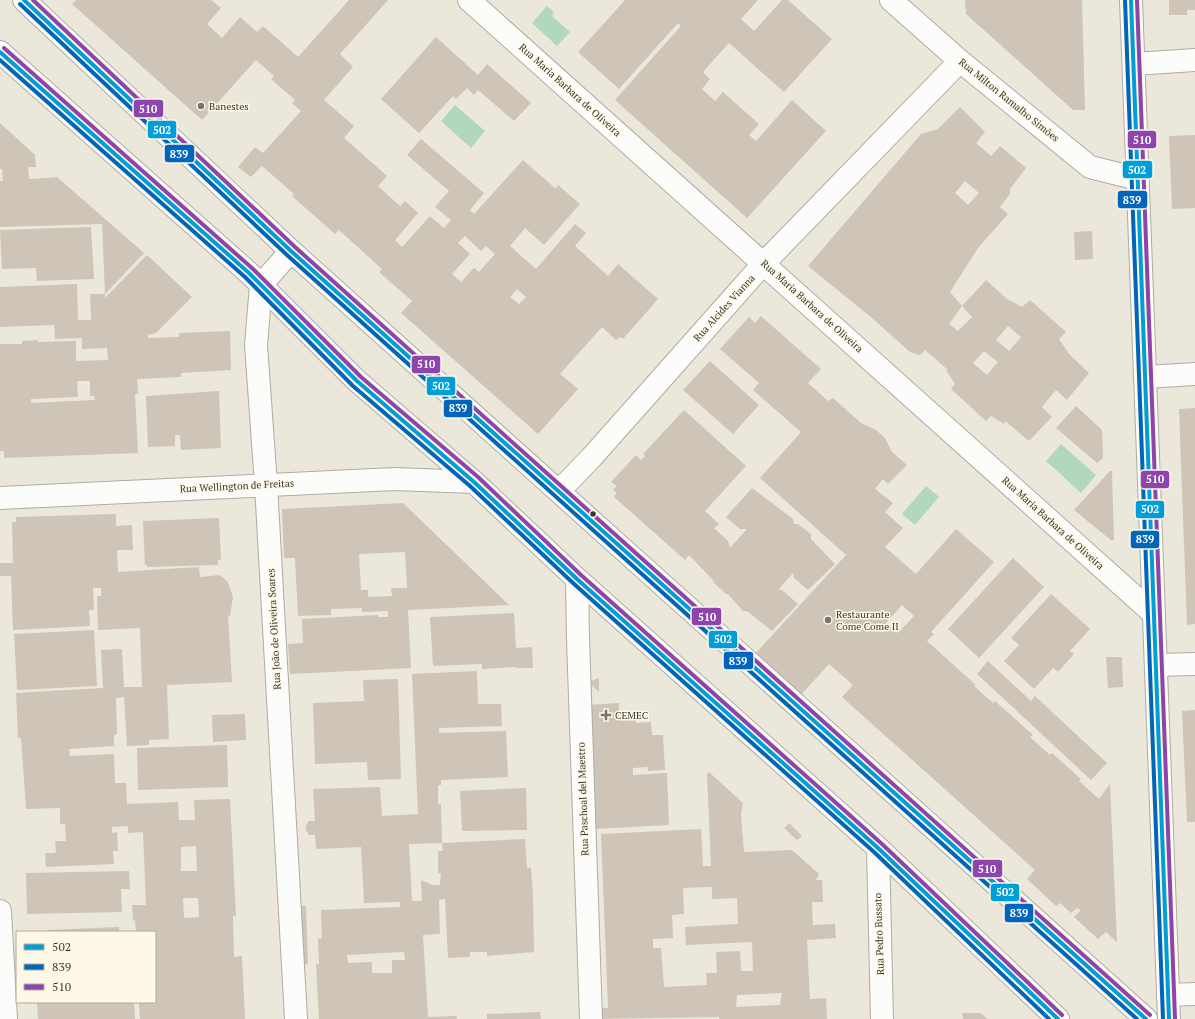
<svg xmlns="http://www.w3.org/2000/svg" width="1195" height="1019" viewBox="0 0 1195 1019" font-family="'PT Serif',serif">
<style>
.water{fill:#b1d7bd}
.building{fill:#cec4b7;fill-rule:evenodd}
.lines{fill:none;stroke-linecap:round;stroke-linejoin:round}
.street-casing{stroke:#aeaca2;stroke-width:24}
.secondary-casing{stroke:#aeaca2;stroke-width:24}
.street{stroke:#fcfcfa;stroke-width:22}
.secondary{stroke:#fcfcfa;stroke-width:22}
.bus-1-casing{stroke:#fef8e6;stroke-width:7}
.bus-2-casing{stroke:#fef8e6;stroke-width:7}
.bus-3-casing{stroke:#fef8e6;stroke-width:7}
.bus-1{stroke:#009ed6;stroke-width:4}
.bus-2{stroke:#0065bd;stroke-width:4}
.bus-3{stroke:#8e44ad;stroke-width:4}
.poi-dot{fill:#77746b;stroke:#fef8e6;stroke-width:1.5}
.bus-dot{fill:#39362e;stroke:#fef8e6;stroke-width:1.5}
.labels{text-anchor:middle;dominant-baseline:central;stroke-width:3;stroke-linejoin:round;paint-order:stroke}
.street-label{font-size:10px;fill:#39362e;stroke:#fef8e6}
.poi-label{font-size:10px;fill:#39362e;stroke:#fef8e6;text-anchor:start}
.line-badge{stroke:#fef8e6;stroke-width:1.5}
.badge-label{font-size:11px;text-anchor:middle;font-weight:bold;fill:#fff}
</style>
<rect width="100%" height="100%" fill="#ebe8db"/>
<path class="water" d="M 547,6 L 554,12 L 552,16 L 570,32 L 557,46 L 532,23 Z
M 455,105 L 485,131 L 471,148 L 441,121 Z
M 1061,444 L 1096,475 L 1081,493 L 1046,461 Z
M 926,486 L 939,497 L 915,525 L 902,514 Z"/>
<path class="building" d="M 76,0 L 211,0 L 221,8 L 207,24 L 222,38 L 240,17 L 257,32 L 263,26 L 298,57 L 349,0 L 388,0 L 340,54 L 353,67 L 324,100 L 354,126 L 344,138 L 387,176 L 378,186 L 400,206 L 405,201 L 418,213 L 395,240 L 402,247 L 430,216 L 444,228 L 451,220 L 435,207 L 449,191 L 407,155 L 421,139 L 484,193 L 470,210 L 474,214 L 523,160 L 556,189 L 558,185 L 580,204 L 544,245 L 525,228 L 510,246 L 536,269 L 575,224 L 586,233 L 575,246 L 608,276 L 618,264 L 658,299 L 623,339 L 620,337 L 616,340 L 602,327 L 560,374 L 578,389 L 538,434 L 401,313 L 412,301 L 379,272 L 382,269 L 339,230 L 335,234 L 292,196 L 294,194 L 262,166 L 251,177 L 238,167 L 255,147 L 263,153 L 301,111 L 292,103 L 295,100 L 271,79 L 274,76 L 256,60 L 202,120 L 72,4 ZM 465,236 L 481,251 L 486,246 L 495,254 L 479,272 L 474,268 L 461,282 L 452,274 L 470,254 L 458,243 ZM 517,289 L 526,297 L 519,304 L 510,297 Z
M 625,0 L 758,0 L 741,19 L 754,31 L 782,0 L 788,0 L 832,39 L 784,92 L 729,43 L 703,72 L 710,79 L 702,89 L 715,101 L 723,92 L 759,124 L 749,135 L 756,141 L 792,100 L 826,131 L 747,218 L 615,100 L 681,26 L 678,23 L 619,89 L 578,52 Z
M 965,0 L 1082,0 L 1085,110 L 1073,110 L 966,14 Z
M 1169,0 L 1195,0 L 1195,10 L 1187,10 L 1187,15 L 1169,15 Z
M 436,37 L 478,75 L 487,64 L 531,103 L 514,121 L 478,90 L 474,95 L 467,88 L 456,99 L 453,96 L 419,133 L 381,99 Z
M 960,107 L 985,132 L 976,143 L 991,156 L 1000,146 L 1026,168 L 1010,189 L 1010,194 L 1000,207 L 1008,214 L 978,248 L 950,292 L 962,306 L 986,280 L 1007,299 L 1022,307 L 1030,300 L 1066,332 L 1059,339 L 1069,354 L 1089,373 L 1067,400 L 1056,390 L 1042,407 L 1052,417 L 1029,441 L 1005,421 L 1004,424 L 991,416 L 986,421 L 951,389 L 955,384 L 946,370 L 948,370 L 925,350 L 920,355 L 910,352 L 872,318 L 808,266 L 921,134 L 938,129 ZM 965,181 L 979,193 L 968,205 L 955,193 ZM 962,306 L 972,317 L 958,331 L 949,324 ZM 1008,326 L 1021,337 L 1009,351 L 996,340 ZM 984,351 L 998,362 L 987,375 L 973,363 Z
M 0,123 L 35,155 L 36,167 L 28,167 L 29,179 L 57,177 L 144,253 L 105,294 L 102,224 L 0,227 L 0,181 L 3,181 L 2,169 L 0,169 Z
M 1195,135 L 1195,208 L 1172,209 L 1169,136 Z
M 91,227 L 94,279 L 37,281 L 36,268 L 2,269 L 0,230 Z
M 1092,231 L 1093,259 L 1075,260 L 1074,232 Z
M 147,255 L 192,297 L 156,333 L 148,335 L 148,338 L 179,337 L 179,333 L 230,331 L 231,370 L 181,373 L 181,377 L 137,379 L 138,394 L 135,394 L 138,453 L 4,458 L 4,451 L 0,451 L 0,344 L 22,344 L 22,341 L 38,340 L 38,342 L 76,341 L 76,361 L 108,360 L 107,348 L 82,349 L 82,338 L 55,339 L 54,325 L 0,327 L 0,287 L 77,284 L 78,320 L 91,320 L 90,294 L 105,294 L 105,298 ZM 77,381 L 90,381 L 90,396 L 94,396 L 95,400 L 31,403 L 31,399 L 78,397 Z
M 761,316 L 821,369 L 808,383 L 828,401 L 833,398 L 861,423 L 876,430 L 885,438 L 892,452 L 907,465 L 888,484 L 883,479 L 875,489 L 893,503 L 885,512 L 903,528 L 885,547 L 916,574 L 956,529 L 994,562 L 931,632 L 934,634 L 927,641 L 976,685 L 974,686 L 993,703 L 995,701 L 1033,735 L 1030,737 L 1050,755 L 1052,753 L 1081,779 L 1079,781 L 1099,799 L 1110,784 L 1117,942 L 1106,932 L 1098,939 L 1074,917 L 1081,910 L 1077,908 L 1071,913 L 1060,903 L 1056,906 L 1027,879 L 1035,870 L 842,697 L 853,685 L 829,664 L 800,696 L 754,655 L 846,555 L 760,478 L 801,432 L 753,390 L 759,383 L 720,349 L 749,317 L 755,323 ZM 902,605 L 914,616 L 898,633 L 886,623 Z
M 710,361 L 759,405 L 733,434 L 683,390 Z
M 219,391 L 221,448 L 181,450 L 180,435 L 175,435 L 175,446 L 148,447 L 146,396 Z
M 1076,406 L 1102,430 L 1103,458 L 1097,463 L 1056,428 Z
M 1195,408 L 1195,624 L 1187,625 L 1179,409 Z
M 684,410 L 746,466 L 705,511 L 719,524 L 714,528 L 728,541 L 730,548 L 747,529 L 740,529 L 726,517 L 752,488 L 793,519 L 794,524 L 798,524 L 811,534 L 811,539 L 835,564 L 808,590 L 794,578 L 793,573 L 778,590 L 782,590 L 798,604 L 772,631 L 747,611 L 743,611 L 728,594 L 726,594 L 713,582 L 713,580 L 689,555 L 685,560 L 614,497 L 617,493 L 613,490 L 617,486 L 611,482 L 636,455 L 641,460 L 645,456 L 643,454 Z
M 1110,471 L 1112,471 L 1114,539 L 1112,541 L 1074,510 Z
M 403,503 L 509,605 L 408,610 L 411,668 L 290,674 L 288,644 L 303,643 L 302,619 L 378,615 L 378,617 L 388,617 L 388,611 L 362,612 L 362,608 L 331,609 L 331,615 L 298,616 L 295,558 L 284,558 L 282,509 ZM 405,552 L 407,588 L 391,588 L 392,596 L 368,597 L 368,590 L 361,590 L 359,554 Z
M 116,514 L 116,526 L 132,525 L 133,550 L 117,550 L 118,572 L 199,567 L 200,577 L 220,575 L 228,582 L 233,597 L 230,616 L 228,616 L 232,682 L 167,685 L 169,739 L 149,740 L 149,745 L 127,746 L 124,697 L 116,698 L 117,734 L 114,735 L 114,746 L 69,749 L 70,756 L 114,754 L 115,783 L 126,783 L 127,804 L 178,802 L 179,820 L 195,820 L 194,800 L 230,799 L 236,916 L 233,916 L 234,957 L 242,956 L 245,1019 L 140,1019 L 139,1002 L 155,1002 L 155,932 L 136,932 L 135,920 L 133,921 L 132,905 L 146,905 L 143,832 L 128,833 L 128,826 L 112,827 L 112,833 L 117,832 L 118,851 L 113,851 L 114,864 L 46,867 L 45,853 L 56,853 L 55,841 L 66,841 L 65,824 L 60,824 L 60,808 L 26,809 L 22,751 L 21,738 L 18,738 L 16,693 L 103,688 L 101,650 L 122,649 L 124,687 L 142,687 L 140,628 L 98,630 L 97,596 L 101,596 L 101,588 L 93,588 L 94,610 L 89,610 L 90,626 L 13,630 L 11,576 L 0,576 L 0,563 L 13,563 L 12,522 L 16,522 L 16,517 ZM 196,846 L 197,871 L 181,871 L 181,847 ZM 183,898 L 198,898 L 199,917 L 184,918 Z
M 219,518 L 221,560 L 218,560 L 218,565 L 147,567 L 147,565 L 145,565 L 143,521 Z
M 1013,558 L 1044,587 L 979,658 L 948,629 Z
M 1051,594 L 1090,629 L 1070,651 L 1074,654 L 1058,672 L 1053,668 L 1034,689 L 1004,661 L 1019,645 L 1011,638 Z
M 514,613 L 516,648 L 532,647 L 533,668 L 516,668 L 516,667 L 482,669 L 482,664 L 433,666 L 430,617 Z
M 94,630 L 97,686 L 17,690 L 14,634 Z
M 1106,657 L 1122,657 L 1123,687 L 1108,688 Z
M 988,661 L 1031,701 L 1035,696 L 1107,763 L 1091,780 L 977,674 Z
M 477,671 L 478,704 L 501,704 L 502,726 L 439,728 L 439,733 L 506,731 L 508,777 L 441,780 L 441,785 L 438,785 L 438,804 L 441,804 L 442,843 L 525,839 L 527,868 L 531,868 L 533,895 L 534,952 L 487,956 L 487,952 L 470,952 L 470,957 L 448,958 L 445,899 L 439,900 L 440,934 L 423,935 L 428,1017 L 456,1016 L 457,1019 L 319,1019 L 316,964 L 319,964 L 318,939 L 322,938 L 321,910 L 400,907 L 400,902 L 364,903 L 361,847 L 316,849 L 315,835 L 309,835 L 306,830 L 306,825 L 309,821 L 315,821 L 313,789 L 380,787 L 382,816 L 418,814 L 412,674 ZM 442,843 L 443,851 L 438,851 L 438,873 L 441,873 L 440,885 L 433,885 L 421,880 L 422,901 L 412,901 L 409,844 ZM 404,952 L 405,960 L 392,960 L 392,973 L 372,973 L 372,962 L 348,963 L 347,955 Z
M 599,678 L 599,692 L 588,682 Z
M 398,679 L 401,779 L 368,780 L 367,762 L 315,764 L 313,703 L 364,701 L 363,680 Z
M 619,703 L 619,718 L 636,717 L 636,723 L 651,722 L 652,735 L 663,735 L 665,770 L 648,771 L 648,767 L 633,768 L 633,775 L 667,773 L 669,825 L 594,829 L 588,705 Z
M 1195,710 L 1195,822 L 1187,822 L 1182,711 Z
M 245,714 L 246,740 L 213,742 L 212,715 Z
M 227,745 L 228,787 L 138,790 L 137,748 Z
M 709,772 L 743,803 L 741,815 L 744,852 L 792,850 L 819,874 L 816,880 L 822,880 L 823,902 L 812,902 L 813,925 L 835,924 L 836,938 L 807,940 L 810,999 L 826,998 L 827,1019 L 719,1019 L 719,1017 L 595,1019 L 598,1008 L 608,1008 L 601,834 L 701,829 L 703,866 L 711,866 L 707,774 ZM 712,887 L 712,899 L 737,898 L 738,924 L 685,927 L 686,945 L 752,942 L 753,971 L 741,971 L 740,951 L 716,952 L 717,973 L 706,973 L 707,985 L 664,987 L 661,948 L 653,948 L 653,939 L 673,938 L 672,915 L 684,914 L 683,888 ZM 782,993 L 780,1005 L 736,1007 L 737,995 Z
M 526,788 L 527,830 L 462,831 L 460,791 Z
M 789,823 L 802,836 L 797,840 L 784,828 Z
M 129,871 L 130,889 L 121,889 L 122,912 L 27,914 L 26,873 Z
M 301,906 L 306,906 L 308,964 L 304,964 Z
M 119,927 L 119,932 L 48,932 L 48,930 Z
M 37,1002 L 134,1002 L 135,1019 L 38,1019 Z
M 540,1012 L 541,1019 L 487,1019 L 487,1014 Z
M 962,1013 L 981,1013 L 987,1019 L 963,1019 Z"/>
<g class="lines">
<defs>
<path id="street" d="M 24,0 L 291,251 L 1146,1019
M 469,0 L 1154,614
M 891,0 L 960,61 L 1090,167 L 1138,179
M 0,52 L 249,273 L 357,381 L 474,482 L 577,579 L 878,848 L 1058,1019
M 1134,64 L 1195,60
M 291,251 L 261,285 L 256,345 L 266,485 L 296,1019
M 1145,377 L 1195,374
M 559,491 L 591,458 L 764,263 L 960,61
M 0,498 L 395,479 L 474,482
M 577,579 L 578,639 L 591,1019
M 1156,665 L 1195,664
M 878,848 L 882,1019
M 0,911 L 6,1019
M 1168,995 L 1195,994"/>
<path id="secondary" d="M 1131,0 L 1169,1019"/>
</defs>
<use href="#street" class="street-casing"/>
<use href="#secondary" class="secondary-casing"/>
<use href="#street" class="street"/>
<use href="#secondary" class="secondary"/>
<defs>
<path id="bus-1" d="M 24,0 L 291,251 L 1146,1019
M 1131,0 L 1169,1019
M 0,52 L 249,273 L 357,381 L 474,482 L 577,579 L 878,848 L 1058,1019"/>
<path id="bus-2" d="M 1125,0 L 1163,1019
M 20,4 L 287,255 L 1137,1019
M 0,60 L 245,277 L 353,386 L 470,486 L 573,583 L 874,852 L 1049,1019"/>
<path id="bus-3" d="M 33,0 L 295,247 L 1150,1015
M 1137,0 L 1175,1019
M 4,48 L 253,269 L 361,377 L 478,477 L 581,575 L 882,844 L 1062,1015"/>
</defs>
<use href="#bus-1" class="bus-1-casing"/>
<use href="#bus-2" class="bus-2-casing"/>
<use href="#bus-3" class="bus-3-casing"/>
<use href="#bus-1" class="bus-1"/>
<use href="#bus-2" class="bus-2"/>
<use href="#bus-3" class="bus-3"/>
</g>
<g class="poi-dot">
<circle cx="201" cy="106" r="4"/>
<circle cx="828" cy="620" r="4"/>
<path d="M604 709h4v4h4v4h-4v4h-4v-4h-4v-4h4z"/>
</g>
<circle class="bus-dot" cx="593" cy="514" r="3.5"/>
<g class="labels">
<g class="street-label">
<text transform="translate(570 90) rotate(42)">Rua Maria Barbara de Oliveira</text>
<text transform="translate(1009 100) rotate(39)">Rua Milton Ramalho Simões</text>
<text transform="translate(812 306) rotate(42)">Rua Maria Barbara de Oliveira</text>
<text transform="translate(724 308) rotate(-48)">Rua Alcides Vianna</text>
<text transform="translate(237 486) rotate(-3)">Rua Wellington de Freitas</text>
<text transform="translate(1053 523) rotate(42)">Rua Maria Barbara de Oliveira</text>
<text transform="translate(274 629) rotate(-93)">Rua João de Oliveira Soares</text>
<text transform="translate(583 799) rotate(-92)">Rua Paschoal del Maestro</text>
<text transform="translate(879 934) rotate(-92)">Rua Pedro Bussato</text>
</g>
<g class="poi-label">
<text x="209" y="106">Banestes</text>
<text x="836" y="614">Restaurante<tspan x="836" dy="12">Come Come II</tspan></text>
<text x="615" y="715">CEMEC</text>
</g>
</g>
<g class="line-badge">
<rect x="133" y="99" width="31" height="19" rx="4" fill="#8e44ad"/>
<rect x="147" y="120" width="30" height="19" rx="4" fill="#009ed6"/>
<rect x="1127" y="130" width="30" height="19" rx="4" fill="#8e44ad"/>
<rect x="164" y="144" width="31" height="19" rx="4" fill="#0065bd"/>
<rect x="1122" y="160" width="31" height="19" rx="4" fill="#009ed6"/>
<rect x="1117" y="190" width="31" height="19" rx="4" fill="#0065bd"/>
<rect x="411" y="355" width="30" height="19" rx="4" fill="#8e44ad"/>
<rect x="426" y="376" width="30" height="20" rx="4" fill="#009ed6"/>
<rect x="443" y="399" width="30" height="19" rx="4" fill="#0065bd"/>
<rect x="1140" y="470" width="30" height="19" rx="4" fill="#8e44ad"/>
<rect x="1135" y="500" width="30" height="19" rx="4" fill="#009ed6"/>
<rect x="1130" y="530" width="30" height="19" rx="4" fill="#0065bd"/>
<rect x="691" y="607" width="31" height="19" rx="4" fill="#8e44ad"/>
<rect x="708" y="630" width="30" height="19" rx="4" fill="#009ed6"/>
<rect x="723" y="651" width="31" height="19" rx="4" fill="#0065bd"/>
<rect x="972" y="859" width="31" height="19" rx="4" fill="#8e44ad"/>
<rect x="990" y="883" width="30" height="19" rx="4" fill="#009ed6"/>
<rect x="1004" y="903" width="30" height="20" rx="4" fill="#0065bd"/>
</g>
<g class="badge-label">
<text x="148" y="113">510</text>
<text x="162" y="134">502</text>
<text x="1142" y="144">510</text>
<text x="179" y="158">839</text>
<text x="1137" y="174">502</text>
<text x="1132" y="204">839</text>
<text x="426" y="368">510</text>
<text x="441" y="390">502</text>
<text x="458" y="412">839</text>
<text x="1155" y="483">510</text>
<text x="1150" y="513">502</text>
<text x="1145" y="543">839</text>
<text x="707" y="621">510</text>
<text x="723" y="643">502</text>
<text x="738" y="665">839</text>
<text x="987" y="873">510</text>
<text x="1005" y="896">502</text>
<text x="1019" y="917">839</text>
</g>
<rect x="16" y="931" width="140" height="72" fill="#fef8e6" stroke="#afaa9c"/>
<rect x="24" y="944" width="20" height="6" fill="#009ed6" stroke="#afaa9c"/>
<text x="52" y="951" font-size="12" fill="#39362e">502</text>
<rect x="24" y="964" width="20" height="6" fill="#0065bd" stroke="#afaa9c"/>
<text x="52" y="971" font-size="12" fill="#39362e">839</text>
<rect x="24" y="984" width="20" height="6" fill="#8e44ad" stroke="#afaa9c"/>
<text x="52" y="991" font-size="12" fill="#39362e">510</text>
</svg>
